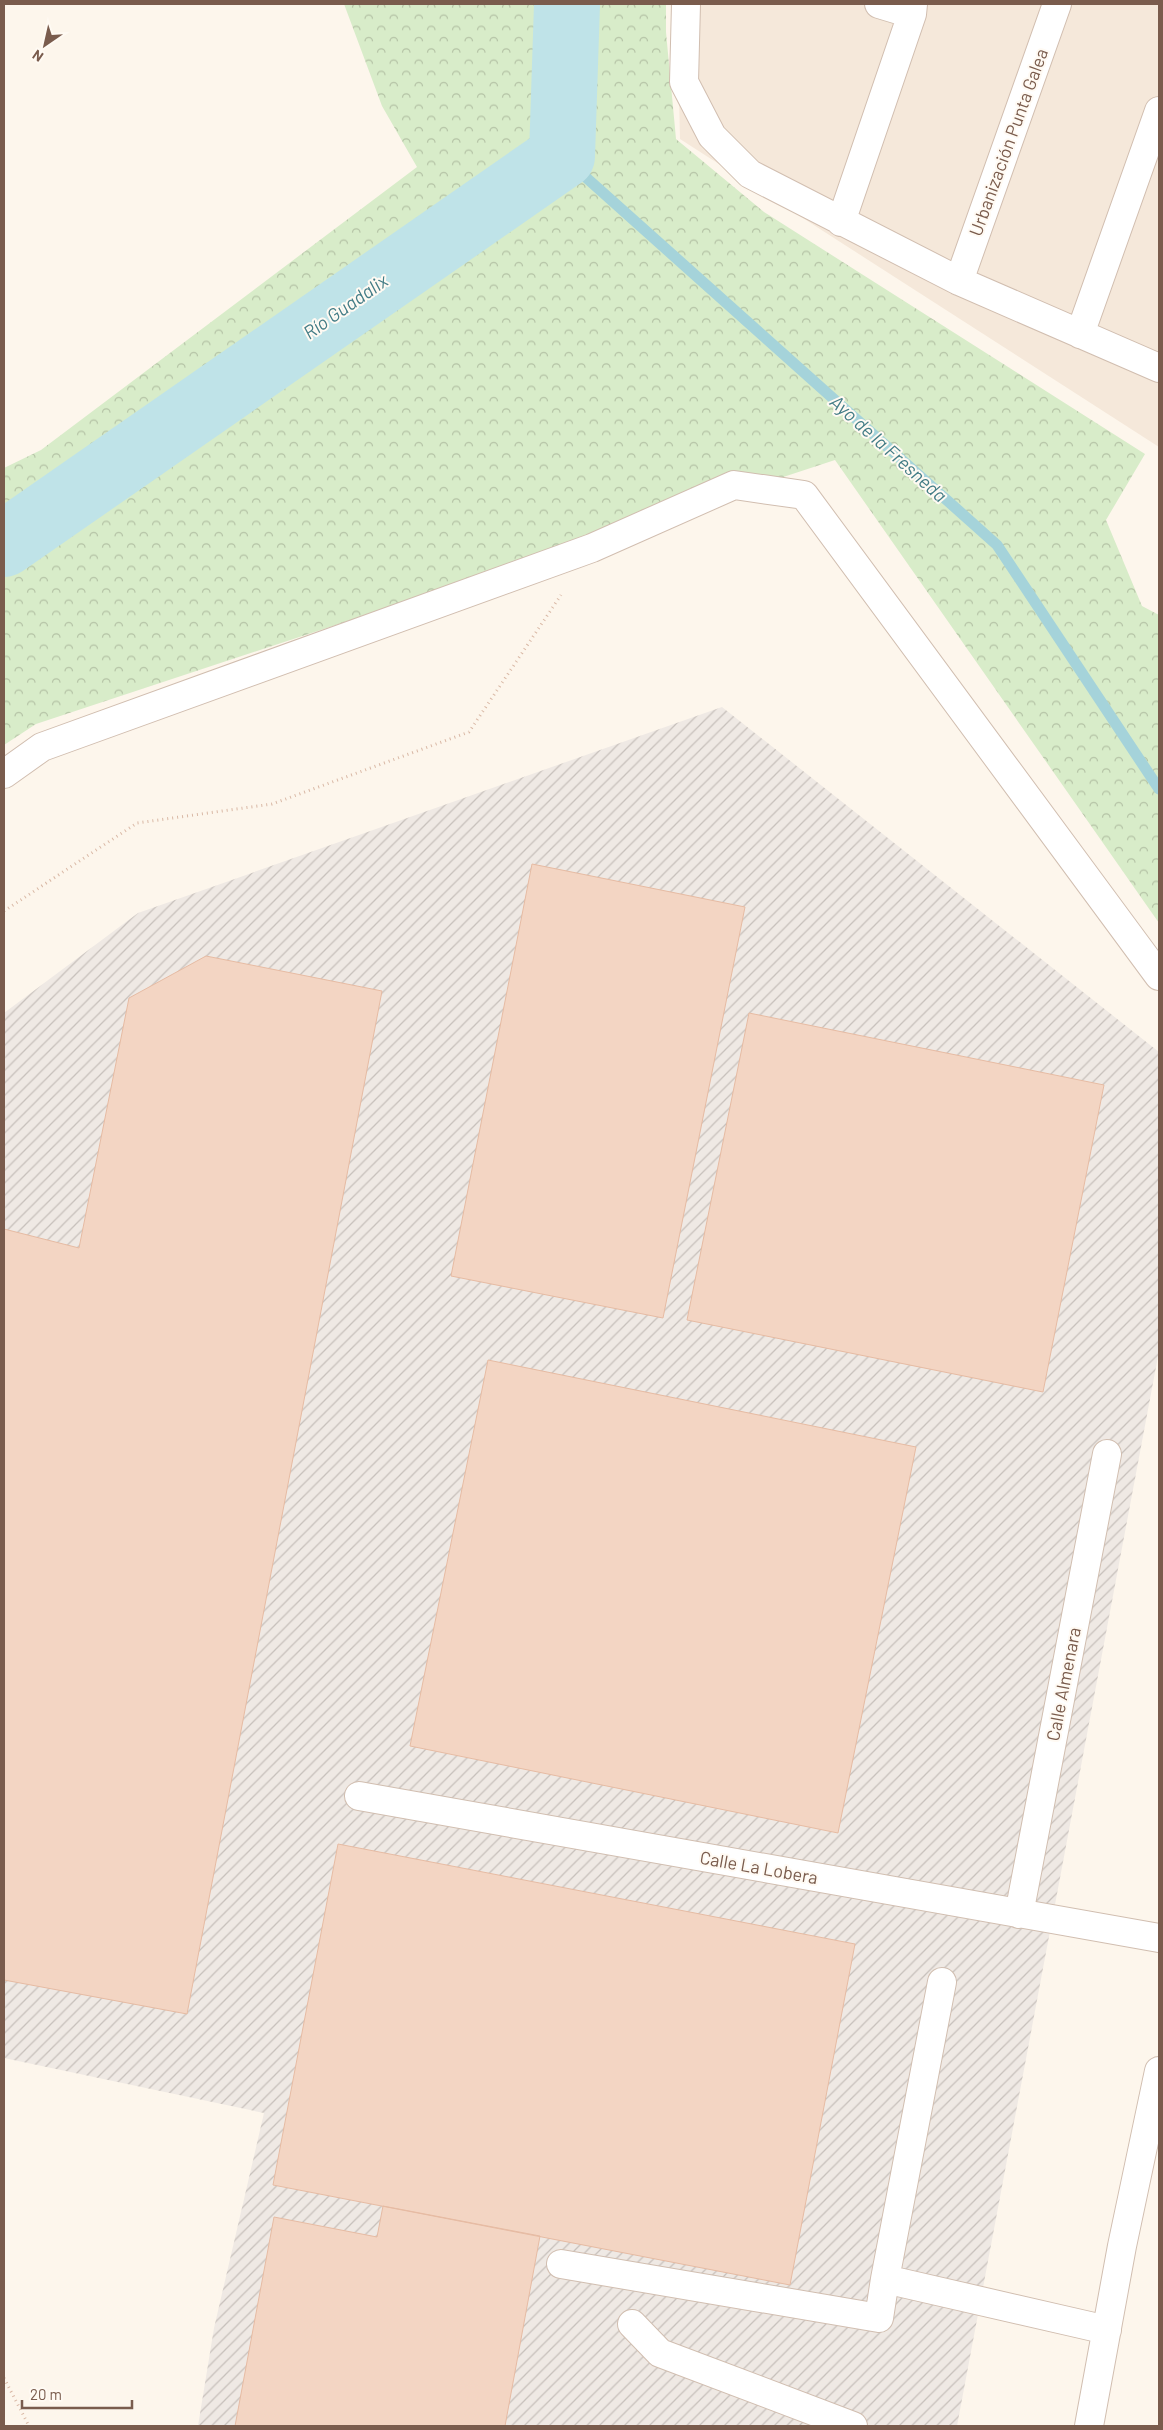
<svg xmlns="http://www.w3.org/2000/svg" width="1163" height="2430" viewBox="0 0 1163 2430" font-family="Barlow,sans-serif">
<style>
.residential{fill:#f5e8da}
.industrial{fill:url(#industrial-furrows)}
.forest{fill:url(#forest-crowns)}
.lines{fill:none;stroke-linecap:round;stroke-linejoin:round}
.stream{stroke:#a5d3da;stroke-width:11}
.river{stroke:#bfe3e8;stroke-width:66}
.building{fill:#f3d5c3;stroke:#e6bba3}
.minor-casing{stroke:#d1beb0;stroke-width:30}
.path{stroke:#d9b8a5;stroke-width:3;stroke-dasharray:1 4;stroke-linecap:butt}
.minor{stroke:#fff;stroke-width:28}
.labels{text-anchor:middle;dominant-baseline:central;stroke-width:4;stroke-linejoin:round;paint-order:stroke}
.street-label{font-size:18px;fill:#7a5c4d;stroke:#fffaf3}
.water-label{font-size:19px;font-style:italic;fill:#437c86;stroke:#fffaf3}
</style>
<defs>
<pattern id="industrial-furrows" width="10" height="10" patternUnits="userSpaceOnUse" patternTransform="scale(1.25)"><rect width="10" height="10" fill="#efe9e4"/><path d="M-1 1l2-2M0 10L10 0M9 11l2-2" fill="none" stroke="#c7c0bb"/></pattern>
<pattern id="forest-crowns" width="20" height="18" patternUnits="userSpaceOnUse" patternTransform="scale(1.25)"><rect width="20" height="18" fill="#d8ecc9"/><path d="M2 6a3 3 0 1 1 6 0M12 15a3 3 0 1 1 6 0" fill="none" stroke="#b4c2a5"/></pattern>
</defs>
<rect width="100%" height="100%" fill="#fdf6ec"/>
<path class="residential" d="M 677,4 L 1159,4 L 1159,447 L 680,139 Z"/>
<path class="industrial" d="M 722,707 L 1159,1052 L 1159,1351 L 957,2426 L 198,2426 L 214,2328 L 264,2113 L 4,2058 L 4,1013 L 138,913 Z"/>
<path class="forest" d="M 344,4 L 666,4 L 666,32 L 676,139 L 764,212 L 1145,454 L 1106,520 L 1142,606 L 1159,615 L 1159,923 L 835,460 L 36,724 L 4,745 L 4,468 L 41,450 L 417,167 L 382,106 Z"/>
<g class="lines">
<path class="stream" d="M 562,156 L 997,545 L 1159,789"/>
<path class="river" d="M 4,544 L 562,156 L 567,4"/>
</g>
<path class="building" d="M 532,864 L 745,907 L 663,1318 L 451,1276 Z
M 206,956 L 382,991 L 187,2014 L 4,1980 L 4,1229 L 79,1248 L 129,998 Z
M 749,1013 L 1104,1085 L 1043,1392 L 687,1320 Z
M 488,1360 L 916,1447 L 838,1833 L 410,1746 Z
M 338,1844 L 855,1944 L 790,2285 L 273,2185 Z
M 383,2206 L 540,2236 L 505,2426 L 235,2426 L 274,2217 L 377,2237 Z"/>
<g class="lines">
<defs>
<path id="minor" d="M 686,4 L 684,82 L 712,136 L 750,174 L 959,281 L 1159,368
M 879,4 L 912,14
M 841,222 L 912,14 L 913,4
M 959,281 L 1057,4
M 1080,334 L 1159,111
M 4,774 L 42,747 L 592,548 L 734,485 L 804,495 L 1159,976
M 359,1796 L 1159,1938
M 1019,1914 L 1107,1454
M 942,1982 L 885,2279 L 1107,2330
M 561,2264 L 879,2318 L 885,2279
M 632,2324 L 660,2353 L 853,2426
M 1089,2426 L 1122,2246 L 1159,2071"/>
</defs>
<use href="#minor" class="minor-casing"/>
<path class="path" d="M 4,911 L 137,823 L 272,804 L 469,732 L 561,595
M 4,2378 L 29,2426"/>
<use href="#minor" class="minor"/>
</g>
<g class="labels">
<g class="street-label">
<text transform="translate(1008 142) rotate(-70)">Urbanización Punta Galea</text>
<text transform="translate(1063 1684) rotate(-79)">Calle Almenara</text>
<text transform="translate(759 1867) rotate(10)">Calle La Lobera</text>
</g>
<g class="water-label">
<text transform="translate(345 306) rotate(-35)">Río Guadalix</text>
<text transform="translate(889 448) rotate(42)">Ayo de la Fresneda</text>
</g>
</g>
<rect width="1163" height="2430" fill="none" stroke="#7a5c4d" stroke-width="10"/>
<g transform="translate(45 45) rotate(214)" stroke="#fffaf3" stroke-width="4" paint-order="stroke">
<path d="M0-4L9 19L0 12L-9 19Z" fill="#7a5c4d"/>
<text y="-8" font-size="14" font-weight="bold" text-anchor="middle" fill="#7a5c4d">N</text>
</g>
<path d="M22 2400v8h110v-8" fill="none" stroke="#7a5c4d" stroke-width="2.5"/>
<text x="30" y="2400" font-size="15" fill="#7a5c4d" stroke="#fffaf3" stroke-width="4" paint-order="stroke">20 m</text>
</svg>
